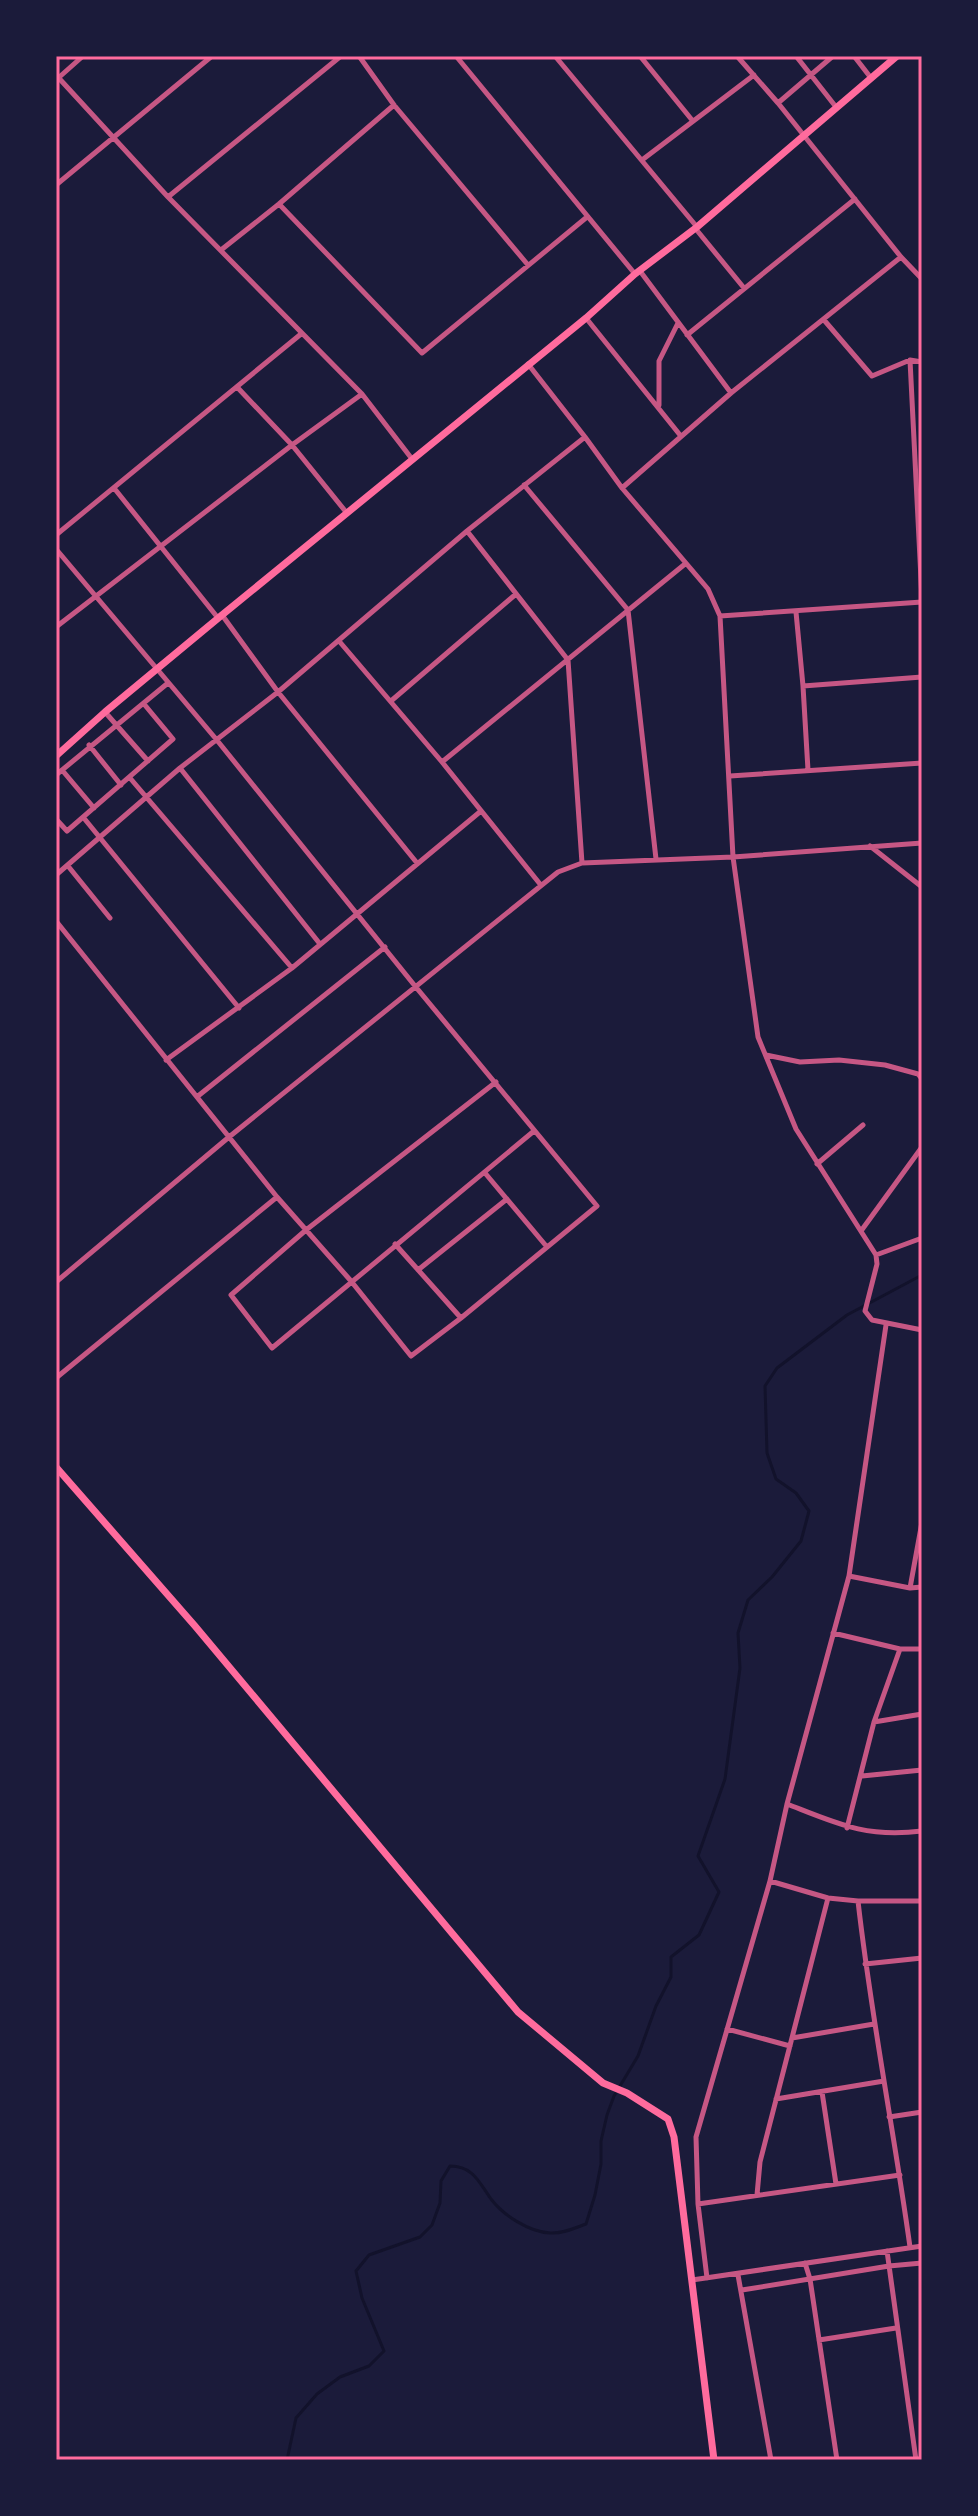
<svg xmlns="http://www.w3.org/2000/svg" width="978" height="2516" viewBox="0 0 978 2516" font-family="'Alegreya Sans',sans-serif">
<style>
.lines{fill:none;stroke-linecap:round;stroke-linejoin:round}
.stream{stroke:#12122b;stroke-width:3}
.minor{stroke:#c65784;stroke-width:5}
.secondary{stroke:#ff6b9d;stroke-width:7}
.neatline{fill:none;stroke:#ff6b9d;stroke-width:3}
</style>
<rect width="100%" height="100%" fill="#1b1b3a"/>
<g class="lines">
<path class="stream" d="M 287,2460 L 296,2418 L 317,2394 L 340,2377 L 369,2366 L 384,2351 L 362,2298 L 356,2271 L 369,2255 L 420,2237 L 432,2225 L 440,2203 L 441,2181 L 450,2166 C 473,2166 479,2182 491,2199 C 503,2215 529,2232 550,2233 C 562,2234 575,2228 586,2224 L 595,2195 L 601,2164 L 601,2141 L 607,2115 L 614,2096 L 638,2056 L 656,2006 L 671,1977 L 671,1957 L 699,1935 L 719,1892 L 698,1856 L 725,1779 L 740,1668 L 738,1633 L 748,1600 L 772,1577 L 801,1541 L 809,1511 L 796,1493 L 776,1479 L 767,1453 L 765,1386 L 777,1368 L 847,1315 L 922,1275"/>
<path class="minor" d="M 359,56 L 394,105 L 528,265
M 456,56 L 635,274
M 555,56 L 697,227
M 640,56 L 692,120
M 737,56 L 778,103 L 901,257 L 922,279
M 796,56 L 836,107
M 854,56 L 871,78
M 56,75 L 168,197 L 362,394 L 412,459
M 56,80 L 83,56
M 778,103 L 833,56
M 642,160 L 754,75
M 56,185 L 212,56
M 168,197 L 341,56
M 279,204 L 422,353 L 587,217
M 695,228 L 744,288
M 221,250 L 279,204 L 394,105
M 640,271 L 731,393
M 586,318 L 680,435
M 824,320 L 872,376 L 910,360 L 922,599
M 687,335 L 855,199
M 910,360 L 922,362
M 528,364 L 585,437
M 237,387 L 292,445 L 346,512
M 659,405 L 659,361 L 678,323
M 524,485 L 628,610 L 656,859
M 114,488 L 218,618
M 622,488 L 731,393 L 901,257
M 467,531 L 568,660 L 582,863
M 56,535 L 301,334
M 56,549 L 216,739 L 415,986 L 597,1206 L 461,1318 L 411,1356 L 351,1281 L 277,1197 L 56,921
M 796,612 L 803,686 L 808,770
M 222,615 L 278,692 L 417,863
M 720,616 L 922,602
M 56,627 L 292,445 L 362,394
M 339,641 L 442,762 L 540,884
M 803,686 L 922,677
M 391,701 L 516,594
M 105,712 L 148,761
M 89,745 L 121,785
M 442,762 L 685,564
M 180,768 L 320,944
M 62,770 L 94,808
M 56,775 L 168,683
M 730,776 L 922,763
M 130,778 L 292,968
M 83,817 L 239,1008
M 56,819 L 67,831 L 173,739 L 144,704
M 870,846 L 922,887
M 68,866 L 110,918
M 56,875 L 180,768 L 278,692 L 467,531 L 585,437 L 622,488 L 708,589 L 720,616 L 733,857 L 758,1037 L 796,1129 L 876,1255 L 877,1264 L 865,1311 L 872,1320 L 922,1330
M 766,1055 L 800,1062 L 839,1060 L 885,1065 L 918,1074 L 922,1079
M 166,1060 L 292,968 L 481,811
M 496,1082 L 306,1230 L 231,1295 L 272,1348 L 534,1131
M 198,1096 L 385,947
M 817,1164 L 863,1125
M 485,1173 L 547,1247
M 861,1231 L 922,1147
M 395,1244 L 461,1318
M 876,1255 L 922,1238
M 418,1270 L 507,1199
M 56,1282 L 229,1137 L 558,872 L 582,863 L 733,857 L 922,843
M 56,1378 L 277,1197
M 849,1576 L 910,1588 L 922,1587
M 910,1588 L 922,1522
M 833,1633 L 900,1649 L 922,1649
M 874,1722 L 922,1714
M 862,1776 L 922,1770
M 787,1804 C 838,1824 866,1838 922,1831
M 847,1828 L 874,1722 L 900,1649
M 770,1881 L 828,1898 L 858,1901 L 922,1901
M 858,1901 C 871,2017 894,2131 910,2247
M 865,1964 L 922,1958
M 727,2029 L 790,2046
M 792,2038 L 874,2024
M 822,2092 L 836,2184
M 776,2099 L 884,2081
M 889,2117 L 922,2112
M 757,2195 L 760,2162 L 828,1898
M 698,2204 L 900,2175
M 887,2251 L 916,2460
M 805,2263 L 810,2279 L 837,2460
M 738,2275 L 771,2460
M 707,2278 L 698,2204 L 696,2137 L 770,1881 L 787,1804 L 849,1576 L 886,1325
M 692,2280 L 922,2246
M 742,2290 L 889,2266 L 922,2263
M 819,2340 L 896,2328"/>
<path class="secondary" d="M 56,756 L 105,712 L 222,615 L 586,318 L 635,274 L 697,227 L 897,56
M 56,1467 L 195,1626 L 518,2012 L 603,2083 L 627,2093 L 668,2119 L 674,2137 L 714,2460"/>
</g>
<rect width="978" height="2516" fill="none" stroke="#1b1b3a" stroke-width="116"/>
<rect x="58" y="58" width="862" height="2400" class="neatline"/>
</svg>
